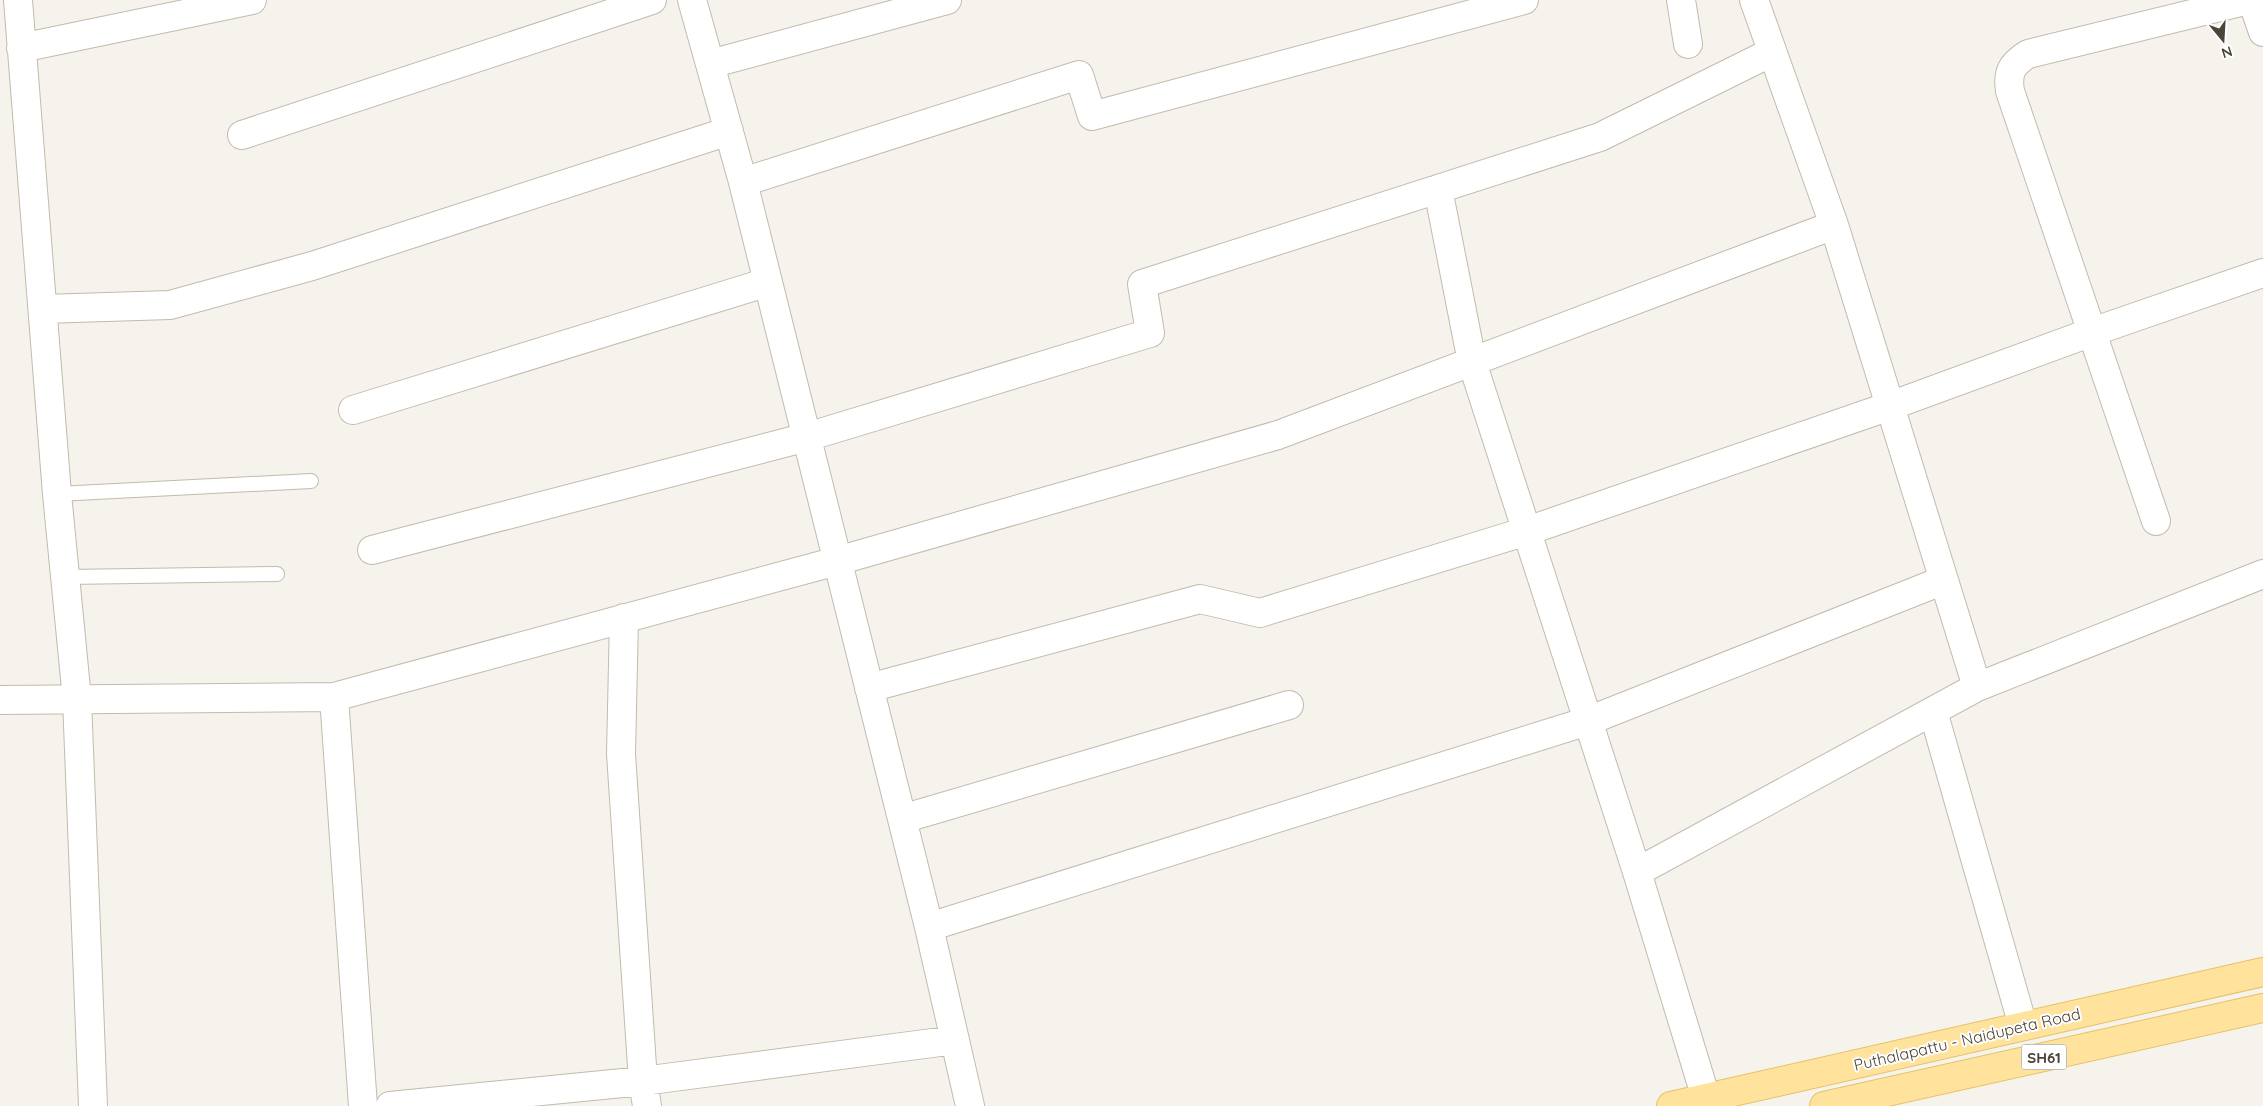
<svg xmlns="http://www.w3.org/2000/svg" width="2263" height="1106" viewBox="0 0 2263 1106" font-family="Quicksand,sans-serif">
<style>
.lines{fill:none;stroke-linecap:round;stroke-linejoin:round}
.service-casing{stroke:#c2bbae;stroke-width:16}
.minor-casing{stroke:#c2bbae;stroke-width:30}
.primary-casing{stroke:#e6c16a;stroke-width:30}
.service{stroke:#fff;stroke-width:14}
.minor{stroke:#fff;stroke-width:28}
.primary{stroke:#ffe39c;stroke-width:28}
.labels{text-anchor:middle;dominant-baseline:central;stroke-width:4;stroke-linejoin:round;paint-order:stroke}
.shield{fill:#fff;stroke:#817c74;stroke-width:1}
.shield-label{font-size:15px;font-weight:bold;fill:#4b4439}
.street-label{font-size:16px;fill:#4b4439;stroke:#fff}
</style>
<rect width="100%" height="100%" fill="#f6f3ec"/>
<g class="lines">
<defs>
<path id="service" d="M 57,494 L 311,481
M 66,577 L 277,574"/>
<path id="minor" d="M 18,0 L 57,494 L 77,699 L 93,1106
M 692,0 L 743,182 L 929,927 L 970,1106
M 1681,0 L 1688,44
M 1754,0 L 1834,225 L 1977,687
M 2252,0 L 2263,32
M 21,48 L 252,0
M 710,64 L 947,0
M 242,135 L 652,0
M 743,182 L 1079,75 L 1092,116 L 1524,0
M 1438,189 L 1472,362 L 1637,872 L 1706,1098
M 43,309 L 170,305 L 312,266 L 729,131
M 353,410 L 768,282
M 2156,521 L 2010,91 C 2007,72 2012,64 2028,54 L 2249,0
M 372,550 L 807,437 L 1150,333 L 1142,284 L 1600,137 L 1772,52
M 624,618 L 621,754 L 643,1081 L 647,1106
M 869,688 L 1200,599 L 1260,613 L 1527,531 L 1890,406 L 2092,332 L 2263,273
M 0,700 L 334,697
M 1933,711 L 2023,1026
M 902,819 L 1289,705
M 1637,872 L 1977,687 L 2263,574
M 929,927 L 1588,721 L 1944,580
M 363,1106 L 334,697 L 837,561 L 1278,435 L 1834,225
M 390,1106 L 643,1081 L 955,1040"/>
<path id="primary" d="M 1671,1106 L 2263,972
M 1824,1106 L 2263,1008"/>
</defs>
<use href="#service" class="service-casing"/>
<use href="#minor" class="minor-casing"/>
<use href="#primary" class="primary-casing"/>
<use href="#service" class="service"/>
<use href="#minor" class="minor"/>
<use href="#primary" class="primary"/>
</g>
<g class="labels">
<rect class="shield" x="2021.5" y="1044.5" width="45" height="25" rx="4"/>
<g class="shield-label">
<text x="2044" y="1057">SH61</text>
</g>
<g class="street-label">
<text transform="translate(1967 1039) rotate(-13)">Puthalapattu - Naidupeta Road</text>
</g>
</g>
<g transform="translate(2223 40) rotate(162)" stroke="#ffffff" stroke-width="4" paint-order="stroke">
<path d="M0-4L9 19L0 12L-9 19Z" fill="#4b4439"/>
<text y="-8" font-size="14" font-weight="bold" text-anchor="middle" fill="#4b4439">N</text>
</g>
</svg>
